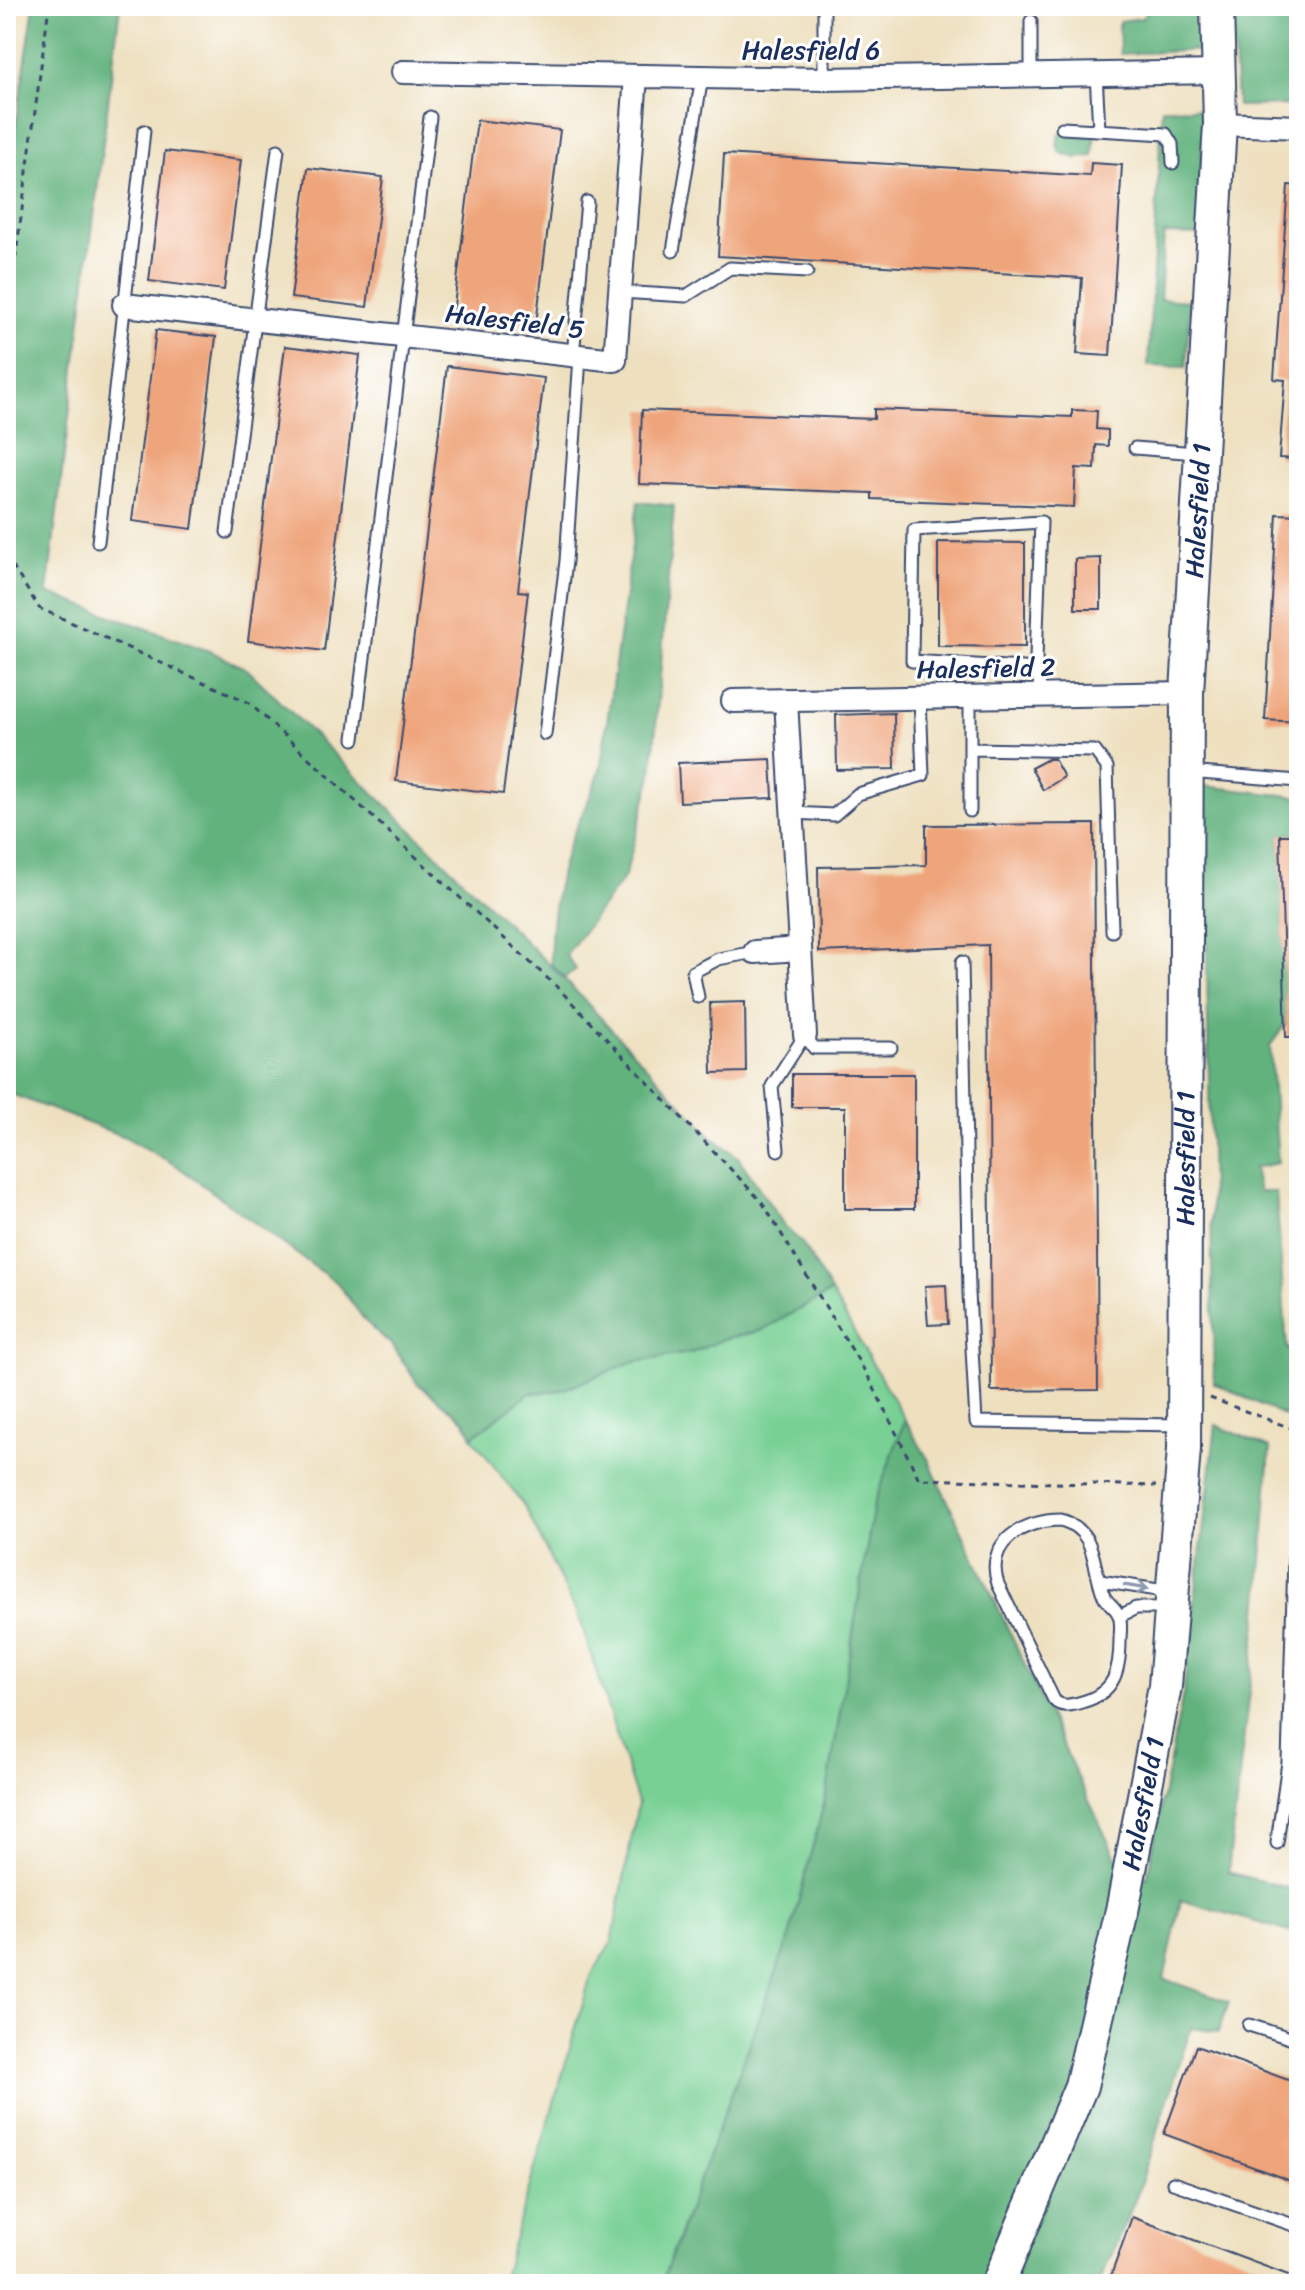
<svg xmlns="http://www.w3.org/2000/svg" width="1305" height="2290" viewBox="0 0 1305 2290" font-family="Sriracha,sans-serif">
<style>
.green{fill:#78d094;stroke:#4a8079;stroke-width:2}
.forest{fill:#62b27e;stroke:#3e706e;stroke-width:2}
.building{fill:#efa57c}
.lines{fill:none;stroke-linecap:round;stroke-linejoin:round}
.lane-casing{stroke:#3b4a6d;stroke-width:15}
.street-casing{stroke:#3b4a6d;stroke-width:26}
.secondary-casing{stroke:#3b4a6d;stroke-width:36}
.path{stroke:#3b4a6d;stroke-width:3;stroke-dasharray:6 6;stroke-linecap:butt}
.lane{stroke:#fff;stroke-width:11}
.street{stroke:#fff;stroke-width:22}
.secondary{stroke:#fff;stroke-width:32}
.oneway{stroke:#8d97ae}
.labels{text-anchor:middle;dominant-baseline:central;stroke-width:6;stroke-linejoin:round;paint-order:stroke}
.street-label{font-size:26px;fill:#1b2f5e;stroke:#fff}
</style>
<rect width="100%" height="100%" fill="#fff"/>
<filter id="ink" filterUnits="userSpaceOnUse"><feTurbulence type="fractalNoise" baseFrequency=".0125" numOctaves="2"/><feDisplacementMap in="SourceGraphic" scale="16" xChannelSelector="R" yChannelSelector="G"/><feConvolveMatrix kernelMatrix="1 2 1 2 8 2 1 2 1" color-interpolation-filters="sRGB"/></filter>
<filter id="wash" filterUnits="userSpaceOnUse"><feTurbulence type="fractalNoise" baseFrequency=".006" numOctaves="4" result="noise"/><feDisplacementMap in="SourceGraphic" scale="32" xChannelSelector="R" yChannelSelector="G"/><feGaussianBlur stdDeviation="1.8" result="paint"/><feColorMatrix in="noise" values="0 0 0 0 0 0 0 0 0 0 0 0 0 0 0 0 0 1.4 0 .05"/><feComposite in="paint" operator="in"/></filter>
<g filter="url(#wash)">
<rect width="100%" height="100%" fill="#eee0bf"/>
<path class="green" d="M 831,1292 L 905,1420 L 874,1504 L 827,1792 L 789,1938 L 661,2284 L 501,2284 L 591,1976 L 612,1942 L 638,1803 L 580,1620 L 525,1507 L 472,1437 L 530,1393 L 562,1390 L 629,1363 L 694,1352 L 723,1339 L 760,1331 Z"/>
<path class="forest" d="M 34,6 L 120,6 L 47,593 L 212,652 L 247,669 L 570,985 L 712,1137 L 738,1157 L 786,1228 L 802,1243 L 831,1292 L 760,1331 L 723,1339 L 694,1352 L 629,1363 L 562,1390 L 530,1393 L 472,1437 L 465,1421 L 417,1383 L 393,1346 L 366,1322 L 338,1284 L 177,1166 L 125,1137 L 6,1092 L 6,188 Z
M 1150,6 L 1202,6 L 1204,50 L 1120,54 L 1119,21 L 1142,18 Z
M 1232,6 L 1293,6 L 1299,105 L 1237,106 Z
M 1162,108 L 1204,109 L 1198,235 L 1164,234 L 1160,299 L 1190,301 L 1186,367 L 1148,366 Z
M 1095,132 L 1093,156 L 1077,158 L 1061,153 L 1057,145 L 1060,133 Z
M 638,502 L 674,506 L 652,775 L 625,876 L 566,955 L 576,969 L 565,978 L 551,964 C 549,927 558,869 573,835 C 583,810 595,791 601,765 Z
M 1204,786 L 1299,797 L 1299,835 L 1280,835 L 1286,1023 L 1270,1046 L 1278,1163 L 1254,1168 L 1259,1192 L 1276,1192 L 1287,1349 L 1299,1350 L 1299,1410 L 1293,1420 L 1214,1383 Z
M 905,1420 L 928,1459 L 1116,1858 L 1147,1878 L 1184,1689 L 1216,1425 L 1270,1448 L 1258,1614 L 1228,1872 L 1299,1891 L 1299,1914 L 1293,1933 L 1181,1900 L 1164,1979 L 1229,2002 L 1219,2032 L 1191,2028 L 1137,2195 L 1099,2284 L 661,2284 L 789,1938 L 827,1792 L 874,1504 Z"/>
<g id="blocks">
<path class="building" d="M 477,120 L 560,130 L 536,324 L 453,314 Z
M 165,151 L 241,160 L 224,290 L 149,281 Z
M 724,154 L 1090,176 L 1091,163 L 1122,165 L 1110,356 L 1077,354 L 1082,278 L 718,256 Z
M 308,168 L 383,177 L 367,307 L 291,298 Z
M 1288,185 L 1299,186 L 1299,459 L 1279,458 L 1285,380 L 1274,379 Z
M 156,330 L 216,337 L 192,529 L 132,521 Z
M 285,346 L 360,355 L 324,651 L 248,641 Z
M 447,366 L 544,378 L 518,591 L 528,592 L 503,794 L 396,781 Z
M 874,409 L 1072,417 L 1072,410 L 1097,411 L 1096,429 L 1108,430 L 1108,446 L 1096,445 L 1095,469 L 1076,468 L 1074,507 L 872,499 L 872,493 L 639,484 L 642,410 L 874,419 Z
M 1277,514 L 1299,515 L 1299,722 L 1265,720 Z
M 938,542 L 1025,543 L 1025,647 L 938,646 Z
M 1101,558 L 1101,609 L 1075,609 L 1075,559 Z
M 894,713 L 895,769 L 837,770 L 836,715 Z
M 771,759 L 773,798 L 680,802 L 678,763 Z
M 1048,759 L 1054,759 L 1064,777 L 1043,790 L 1031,768 Z
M 1094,824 L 1098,1390 L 991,1391 L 988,945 L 819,952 L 818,867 L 926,865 L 926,825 Z
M 1280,835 L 1299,835 L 1299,1037 L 1286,1037 Z
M 745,1002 L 746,1072 L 712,1073 L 710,1003 Z
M 792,1074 L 914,1074 L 914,1209 L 845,1209 L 845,1107 L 792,1107 Z
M 946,1285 L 948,1324 L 928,1325 L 925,1286 Z
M 1196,2046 L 1299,2084 L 1299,2184 L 1164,2134 Z
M 1132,2217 L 1299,2279 L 1299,2284 L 1108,2284 Z"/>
</g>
</g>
<g filter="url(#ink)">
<use href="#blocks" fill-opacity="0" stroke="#3b4a6d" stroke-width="2"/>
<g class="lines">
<defs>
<path id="lane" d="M 1031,21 L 1031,75
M 1096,73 L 1099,130
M 824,79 L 824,6
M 1062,128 L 1166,134 L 1172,144 L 1173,163
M 673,251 L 702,77
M 620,292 L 686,296 L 730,268 L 807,272
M 573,356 L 587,202
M 1135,448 L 1196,453
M 227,532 L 278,150
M 98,542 L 144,131
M 1038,669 L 912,661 L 914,530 L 1041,522 L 1036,659 L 1041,695
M 545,734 L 566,561 L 580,357
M 354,739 L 430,117
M 970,749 L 1095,751 L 1107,767 L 1112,931
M 1188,772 L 1299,781
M 970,811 L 970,696
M 792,813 L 834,815 L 858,794 L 923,775 L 920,697
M 962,962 L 969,1293 L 976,1422 L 1183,1425
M 698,997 L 693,972 L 718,959 L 755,952
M 778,1150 L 772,1086 L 805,1035 L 814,1048 L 891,1048
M 1061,1520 C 1099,1531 1091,1568 1104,1596 C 1108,1604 1117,1608 1119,1616 C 1122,1623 1120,1633 1120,1640 C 1120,1670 1115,1693 1082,1702 C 1072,1705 1061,1708 1054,1700 L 998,1584 C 984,1542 1024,1520 1061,1520 Z
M 1100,1581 L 1171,1592
M 1120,1616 L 1136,1608 L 1170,1608
M 1277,1843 L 1288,1762 L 1294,1559 L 1299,1539
M 1249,2025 L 1299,2041
M 1173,2183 L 1299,2227"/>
<path id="street" d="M 403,72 L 824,79 L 1219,72
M 1220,124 L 1299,127
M 124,305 L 615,360 L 636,76
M 786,700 L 805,1035
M 733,701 L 1187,693
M 755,952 L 800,949"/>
<g id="secondary">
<path id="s1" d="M 998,2284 L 1081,2086 L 1123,1906 L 1165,1686 L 1184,1449 L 1187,693 L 1220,124 L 1217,6"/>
</g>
</defs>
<use href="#lane" class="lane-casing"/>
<use href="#street" class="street-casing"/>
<use href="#secondary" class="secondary-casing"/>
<path class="path" d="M 6,330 L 49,6
M 6,556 L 39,608 L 248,702 L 558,988 L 762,1202 L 869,1378 L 919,1479 L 1156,1486
M 1210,1398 L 1299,1431"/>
<use href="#lane" class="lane"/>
<use href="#street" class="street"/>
<use href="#secondary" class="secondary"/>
</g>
<defs><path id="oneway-shaft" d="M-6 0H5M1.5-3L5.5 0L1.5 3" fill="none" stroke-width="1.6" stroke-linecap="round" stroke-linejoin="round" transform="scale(2)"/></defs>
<use class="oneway" href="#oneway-shaft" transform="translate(1136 1587) rotate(9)"/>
</g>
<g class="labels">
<g class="street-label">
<text x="811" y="50">Halesfield 6</text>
<text transform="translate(515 321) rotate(7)">Halesfield 5</text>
<text stroke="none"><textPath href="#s1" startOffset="1800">Halesfield 1</textPath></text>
<text transform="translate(986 668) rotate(-1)">Halesfield 2</text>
<text stroke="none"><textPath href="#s1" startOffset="1152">Halesfield 1</textPath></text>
<text stroke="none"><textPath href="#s1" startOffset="504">Halesfield 1</textPath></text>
</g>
</g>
<rect width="1305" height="2290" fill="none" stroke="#fff" stroke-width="32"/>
</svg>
